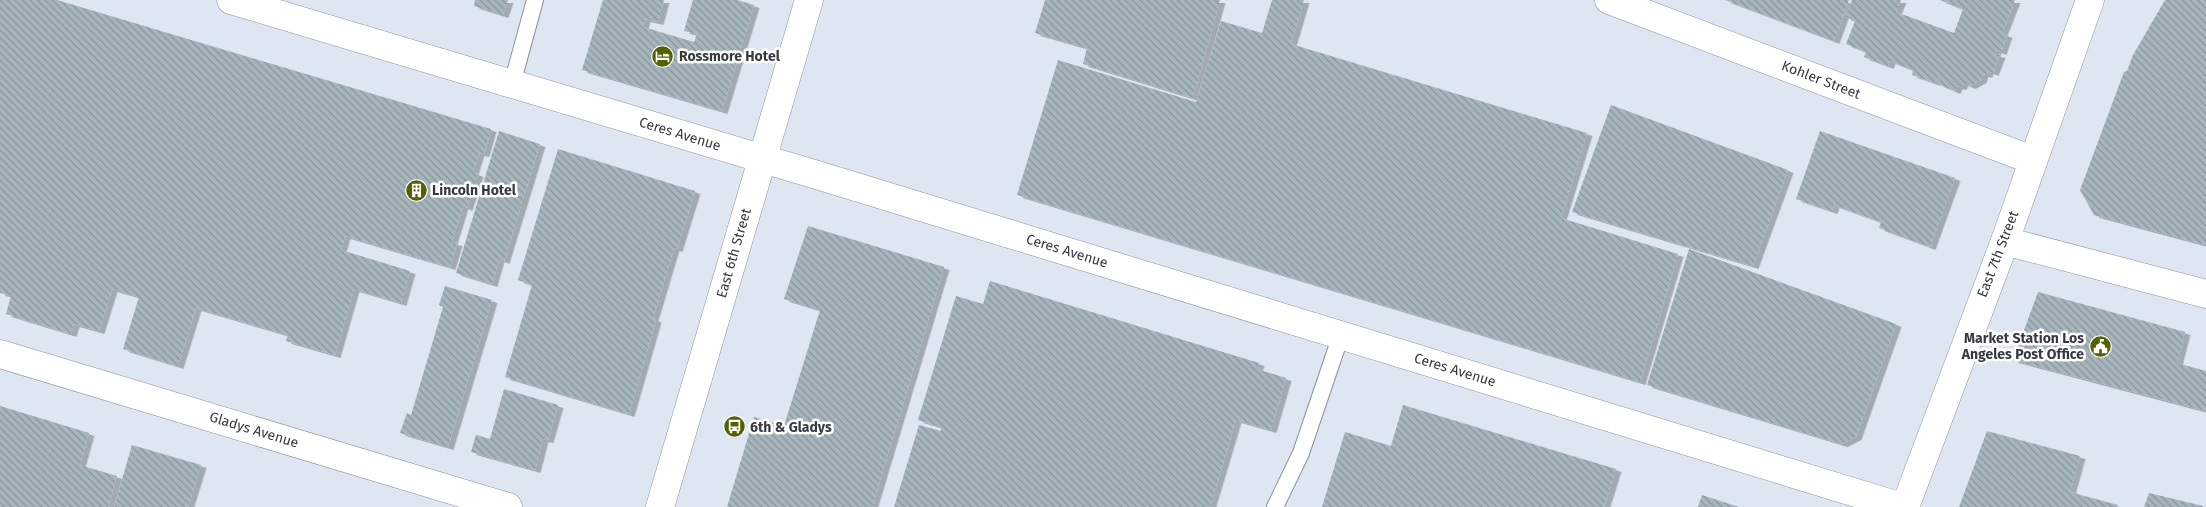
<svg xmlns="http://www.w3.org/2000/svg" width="2206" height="507" viewBox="0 0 2206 507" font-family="'Fira Sans',sans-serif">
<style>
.building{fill:url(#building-back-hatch);filter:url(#shadow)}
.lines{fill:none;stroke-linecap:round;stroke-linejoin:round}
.service-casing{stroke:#8c939f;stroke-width:18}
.minor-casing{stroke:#8c939f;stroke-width:29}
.secondary-casing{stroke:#8c939f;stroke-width:29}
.primary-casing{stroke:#8c939f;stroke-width:29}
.service{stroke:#fff;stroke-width:16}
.minor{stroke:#fff;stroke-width:28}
.secondary{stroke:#fff;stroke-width:28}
.primary{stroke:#fff;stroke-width:28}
.labels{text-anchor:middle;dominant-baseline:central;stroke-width:5;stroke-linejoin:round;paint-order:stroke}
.poi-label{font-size:14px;font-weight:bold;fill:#363a3f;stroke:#fff;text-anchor:start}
.street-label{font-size:14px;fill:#363a3f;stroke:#fff}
</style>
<defs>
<pattern id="building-back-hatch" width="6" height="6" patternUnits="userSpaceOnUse" patternTransform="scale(1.25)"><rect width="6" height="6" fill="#a7b5bd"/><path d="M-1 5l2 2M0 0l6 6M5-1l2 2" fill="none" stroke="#89949b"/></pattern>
<filter id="shadow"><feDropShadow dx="5.5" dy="3" stdDeviation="0" flood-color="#0004"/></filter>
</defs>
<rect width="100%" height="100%" fill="#dee6f2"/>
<path class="building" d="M 0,0 L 57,0 L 491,129 L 484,154 L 479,153 L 473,172 L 478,174 L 467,208 L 463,206 L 452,242 L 457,243 L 450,267 L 345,236 L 341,250 L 410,271 L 401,303 L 354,289 L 335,355 L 286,341 L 288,335 L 196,308 L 178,366 L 123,349 L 139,297 L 112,289 L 99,331 L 74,324 L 71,334 L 6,314 L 11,296 L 0,293 Z
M 475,0 L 508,0 L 503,15 L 474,6 Z
M 603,0 L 664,0 L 658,22 L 645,19 L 643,27 L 694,42 L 697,34 L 684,31 L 693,0 L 737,0 L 754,5 L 722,111 L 582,70 Z
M 1045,0 L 1220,0 L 1193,98 L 1083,64 L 1087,48 L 1035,33 Z
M 1272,0 L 1304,0 L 1291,44 L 1587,133 L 1561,218 L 1678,254 L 1640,382 L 1017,195 L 1058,60 L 1196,102 L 1221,21 L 1262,33 Z
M 1725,0 L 1849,0 L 1834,41 Z
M 1852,0 L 1901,0 L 1896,12 L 1954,33 L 1963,9 L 1940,0 L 2015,0 L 2002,33 L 2007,35 L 2001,52 L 1996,50 L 1995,54 L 2000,55 L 1993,73 L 1988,71 L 1987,75 L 1983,74 L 1981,80 L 1970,86 L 1963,83 L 1961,87 L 1957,86 L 1955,91 L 1938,84 L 1940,79 L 1937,78 L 1935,83 L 1912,75 L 1913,70 L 1890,61 L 1888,66 L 1864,57 L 1866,52 L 1846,44 L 1855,21 L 1845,17 Z
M 2165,0 L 2206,0 L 2206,245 L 2094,215 L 2080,190 L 2124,72 L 2127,71 L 2133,55 Z
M 1611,105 L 1788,170 L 1753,266 L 1572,212 Z
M 499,131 L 540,144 L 504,261 L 499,259 L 492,284 L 456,273 Z
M 1820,131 L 1955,178 L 1930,247 L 1879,228 L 1881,222 L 1834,205 L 1832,211 L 1796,199 Z
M 558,149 L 695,191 L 677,249 L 674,248 L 653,318 L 656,320 L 629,414 L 505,377 L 532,285 L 518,280 Z
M 808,226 L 944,267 L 872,507 L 727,507 L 754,417 L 784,426 L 820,310 L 784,299 Z
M 1689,249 L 1896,324 L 1856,437 L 1842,444 L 1647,385 Z
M 990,281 L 1259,363 L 1257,369 L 1286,378 L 1271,430 L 1236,420 L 1210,507 L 894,507 L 919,425 L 941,431 L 941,427 L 918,420 L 956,296 L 983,304 Z
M 445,286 L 492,300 L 448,447 L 400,433 L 407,413 L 411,415 L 443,307 L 439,305 Z
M 2038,292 L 2185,332 L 2177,363 L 2206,371 L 2206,411 L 2013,360 Z
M 504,389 L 558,405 L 548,440 L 543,439 L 535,470 L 471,452 L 476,435 L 490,439 Z
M 1403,405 L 1616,469 L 1604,507 L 1322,507 L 1345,432 L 1391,446 Z
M 0,406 L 89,433 L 80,465 L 117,476 L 108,507 L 0,507 Z
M 1987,431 L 2080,456 L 2070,492 L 2118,505 L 2117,507 L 1959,507 Z
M 132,445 L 201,465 L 188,507 L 114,507 Z
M 2149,493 L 2203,506 L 2203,507 L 2144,507 Z
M 1702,495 L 1739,507 L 1698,507 Z"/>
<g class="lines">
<defs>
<path id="service" d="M 512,84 L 535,0
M 1275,507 L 1301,453 L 1341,335"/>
<path id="minor" d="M 231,0 L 817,175 L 1902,507
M 1609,0 L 2032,160
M 2005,241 L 2206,294
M 0,354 L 508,507"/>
<path id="secondary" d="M 1905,507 L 2005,241 L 2090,0"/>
<path id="primary" d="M 660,507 L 809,0"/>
</defs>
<use href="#service" class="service-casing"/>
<use href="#minor" class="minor-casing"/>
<use href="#secondary" class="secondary-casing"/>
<use href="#primary" class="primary-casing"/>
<use href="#service" class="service"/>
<use href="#minor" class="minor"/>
<use href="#secondary" class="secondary"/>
<use href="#primary" class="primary"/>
</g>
<defs>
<symbol id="hotel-disc" viewBox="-11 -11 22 22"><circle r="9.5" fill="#536102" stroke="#fff"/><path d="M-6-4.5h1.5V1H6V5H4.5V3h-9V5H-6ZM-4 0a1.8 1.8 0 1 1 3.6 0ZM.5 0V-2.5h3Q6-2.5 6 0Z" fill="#fff"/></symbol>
<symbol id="building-disc" viewBox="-11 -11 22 22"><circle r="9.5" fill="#536102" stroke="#fff"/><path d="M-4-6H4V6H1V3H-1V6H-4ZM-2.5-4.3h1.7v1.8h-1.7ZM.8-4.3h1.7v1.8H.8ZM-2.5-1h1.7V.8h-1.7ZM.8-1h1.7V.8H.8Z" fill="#fff"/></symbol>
<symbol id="civic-disc" viewBox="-11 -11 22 22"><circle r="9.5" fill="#536102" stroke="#fff"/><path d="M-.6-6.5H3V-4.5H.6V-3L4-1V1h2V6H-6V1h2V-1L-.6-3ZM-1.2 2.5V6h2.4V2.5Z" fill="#fff"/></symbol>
<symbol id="bus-disc" viewBox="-11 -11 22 22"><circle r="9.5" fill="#536102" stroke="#fff"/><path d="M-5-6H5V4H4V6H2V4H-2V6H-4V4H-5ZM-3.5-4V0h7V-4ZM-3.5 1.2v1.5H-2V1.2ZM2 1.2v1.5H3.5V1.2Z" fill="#fff"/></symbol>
</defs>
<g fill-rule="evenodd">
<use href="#hotel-disc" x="650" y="44" width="25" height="25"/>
<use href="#building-disc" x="404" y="178" width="25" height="25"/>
<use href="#civic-disc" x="2088" y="334" width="25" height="25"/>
<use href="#bus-disc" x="722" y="414" width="25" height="25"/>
</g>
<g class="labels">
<g class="poi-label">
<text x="679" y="56">Rossmore Hotel</text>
<text x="432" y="190">Lincoln Hotel</text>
<text x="2084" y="338" text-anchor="end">Market Station Los<tspan x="2084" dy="16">Angeles Post Office</tspan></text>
<text x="750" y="427">6th &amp; Gladys</text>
</g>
<g class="street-label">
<text transform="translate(1821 80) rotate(21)">Kohler Street</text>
<text transform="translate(680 134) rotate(17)">Ceres Avenue</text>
<text transform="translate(1067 251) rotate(17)">Ceres Avenue</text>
<text transform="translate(734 253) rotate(-74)">East 6th Street</text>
<text transform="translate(1998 254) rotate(-69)">East 7th Street</text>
<text transform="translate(1455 370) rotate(17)">Ceres Avenue</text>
<text transform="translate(254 430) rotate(17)">Gladys Avenue</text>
</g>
</g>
</svg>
